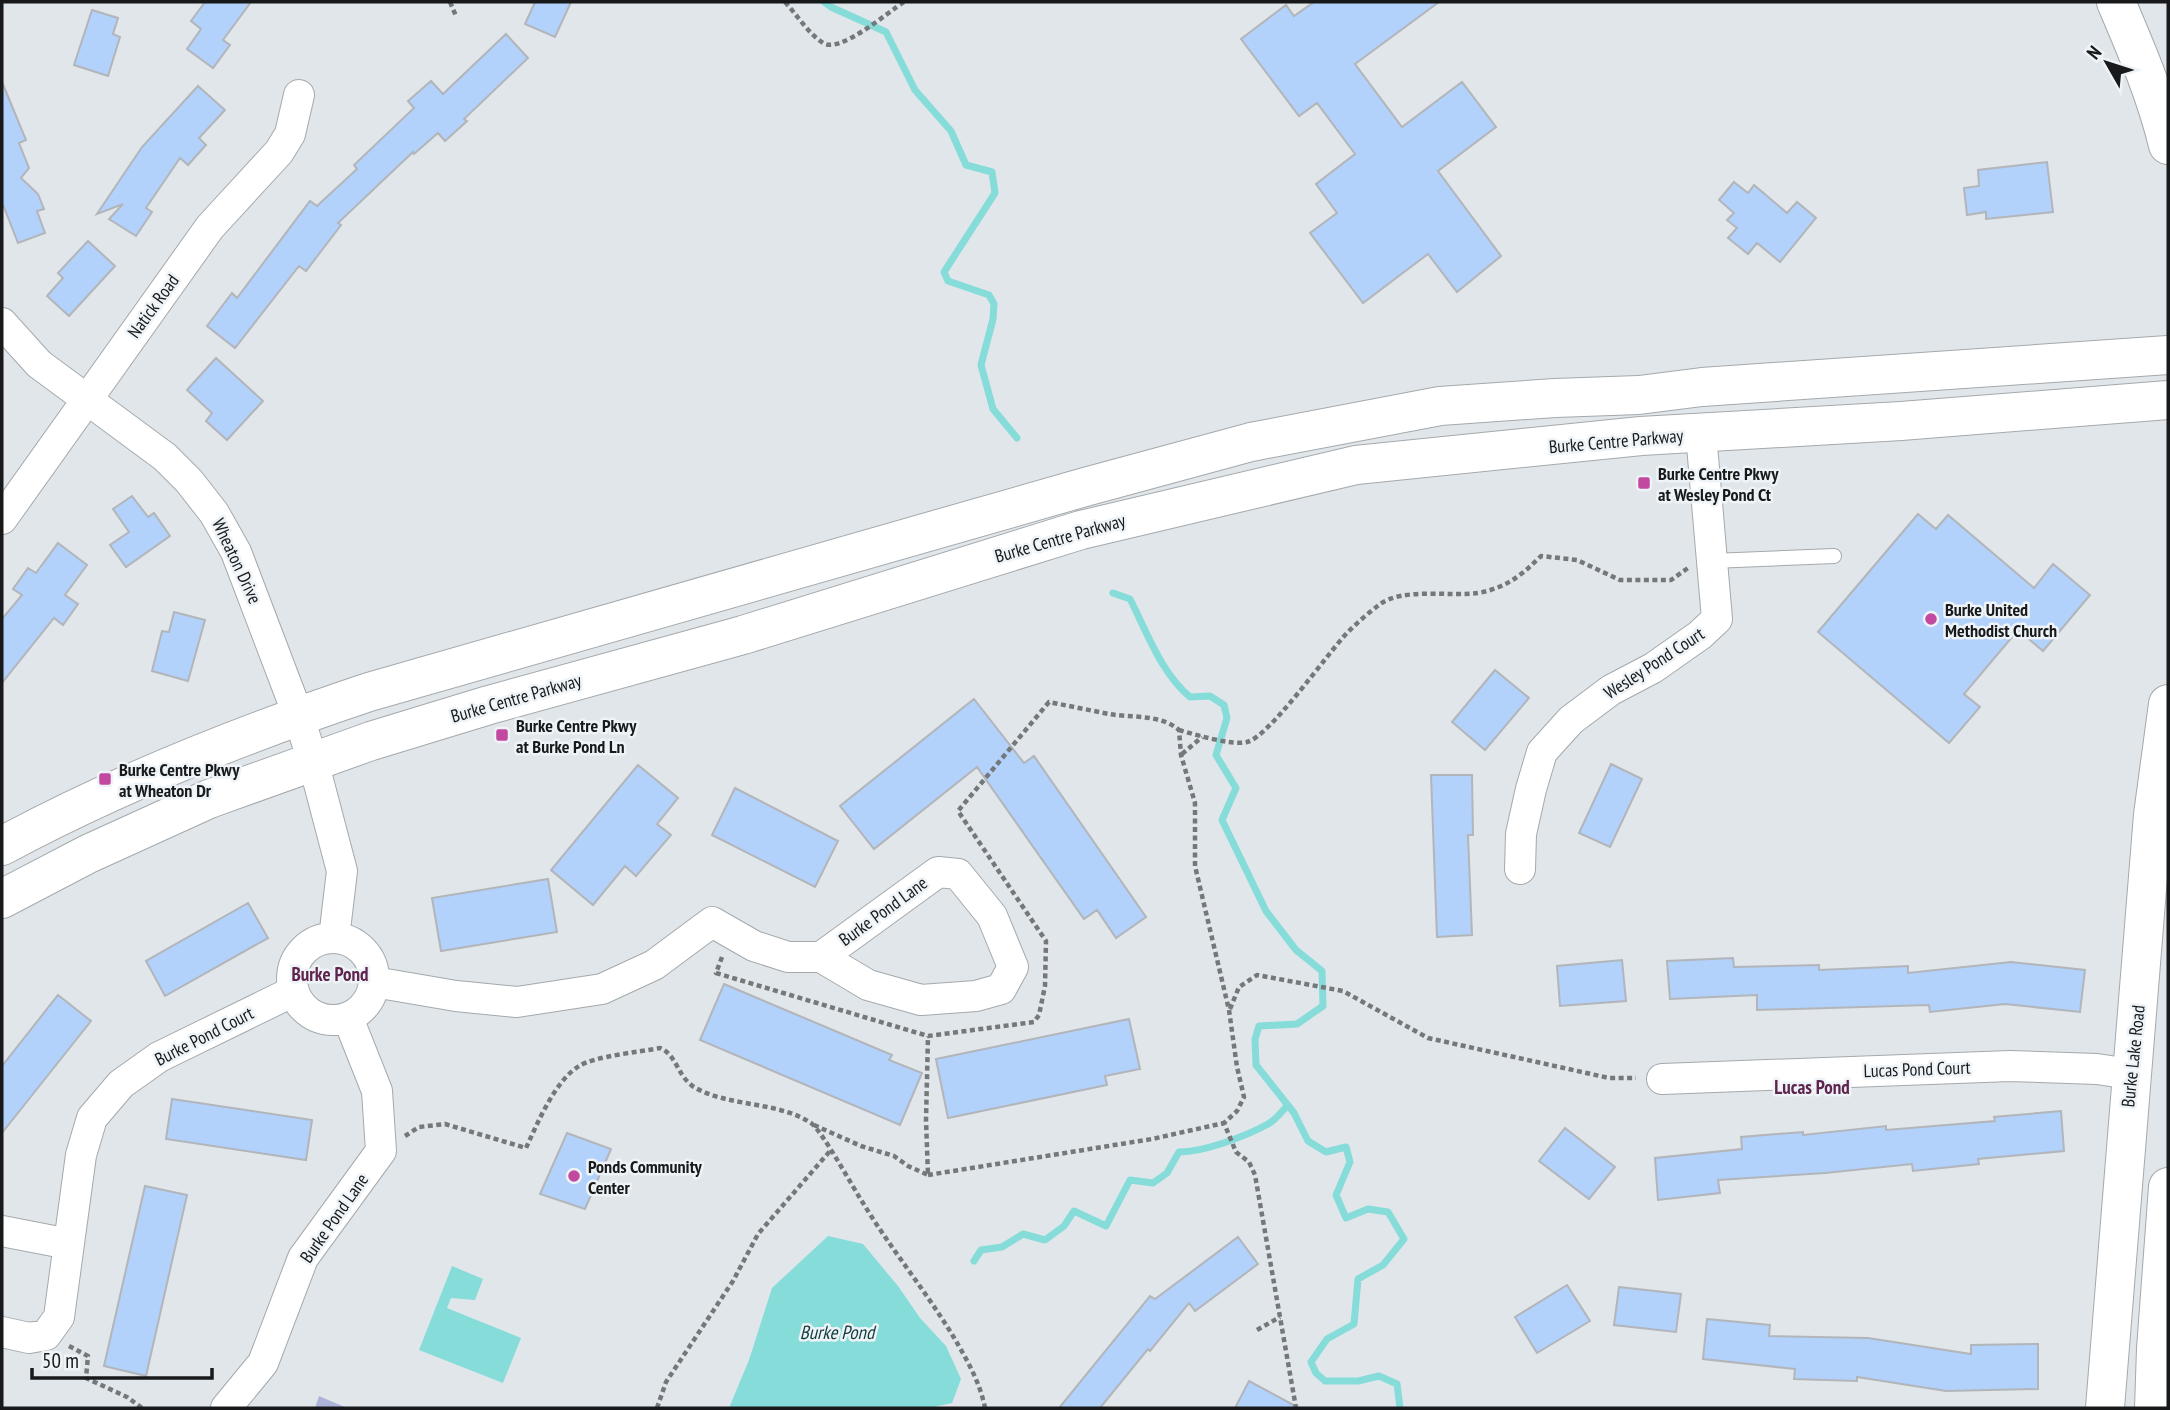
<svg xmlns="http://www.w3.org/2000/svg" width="2170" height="1410" viewBox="0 0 2170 1410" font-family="'PT Sans Narrow',sans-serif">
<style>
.grass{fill:#adb4d9}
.water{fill:#85dcd9}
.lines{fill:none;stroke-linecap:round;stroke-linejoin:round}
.stream{stroke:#85dcd9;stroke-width:7}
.building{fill:#b2d1fb;stroke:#b2b5b9;stroke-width:2}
.service-casing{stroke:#a4a9ac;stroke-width:16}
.minor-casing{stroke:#a4a9ac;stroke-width:32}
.secondary-casing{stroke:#a4a9ac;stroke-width:40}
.primary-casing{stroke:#a4a9ac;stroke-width:40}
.path{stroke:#74787a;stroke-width:4.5;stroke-dasharray:5 3.5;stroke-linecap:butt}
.service{stroke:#fff;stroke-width:14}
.minor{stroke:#fff;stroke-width:30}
.secondary{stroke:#fff;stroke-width:38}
.primary{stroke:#fff;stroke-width:38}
.poi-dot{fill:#c1499f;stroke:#eef3f7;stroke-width:2.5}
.labels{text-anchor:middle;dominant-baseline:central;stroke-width:5;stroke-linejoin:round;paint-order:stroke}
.street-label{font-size:18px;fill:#17191a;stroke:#eef3f7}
.poi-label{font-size:18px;font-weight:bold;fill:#17191a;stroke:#eef3f7;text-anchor:start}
.neighbourhood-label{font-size:19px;font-weight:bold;fill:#5e244d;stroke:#eef3f7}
.water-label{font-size:19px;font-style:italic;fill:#123c3b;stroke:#eef3f7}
</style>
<rect width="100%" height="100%" fill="#e1e6ea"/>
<path class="grass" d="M 319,1396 L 347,1408 L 315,1408 Z"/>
<path class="water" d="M 828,1236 L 863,1244 L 898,1286 L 920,1318 L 946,1346 L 961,1379 L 952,1403 L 929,1408 L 729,1408 L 749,1360 L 772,1288 Z
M 452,1266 L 483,1279 L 475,1300 L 451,1298 L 447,1308 L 521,1338 L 503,1383 L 419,1350 Z"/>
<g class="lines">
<path class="stream" d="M 824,2 L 831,7 L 886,32 L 915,90 L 951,131 L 966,165 L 992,172 L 995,193 L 944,272 L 948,281 L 989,295 L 994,304 L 993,319 L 981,365 L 993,409 L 1017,438
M 1113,593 L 1130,599 C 1147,632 1161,673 1190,697 L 1210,696 L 1224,705 L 1227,718 L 1216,755 L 1236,788 L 1222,820 L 1266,911 L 1296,950 L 1322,971 L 1323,1006 L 1297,1024 L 1259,1026 L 1255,1039 L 1256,1065 L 1294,1113 L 1308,1141 L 1326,1152 L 1346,1147 L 1350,1162 L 1336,1195 L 1346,1218 L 1368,1209 L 1388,1212 L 1404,1239 L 1383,1265 L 1358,1279 L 1354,1324 L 1327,1339 L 1311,1362 L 1316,1373 L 1325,1381 L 1358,1381 L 1379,1376 L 1397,1384 L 1400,1408
M 974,1261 L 981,1250 L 1002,1247 L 1023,1234 L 1045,1240 L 1064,1226 L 1074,1211 L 1106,1226 L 1130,1180 L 1153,1183 L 1167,1173 L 1179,1152 C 1205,1152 1246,1136 1268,1124 C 1276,1120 1282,1111 1288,1105"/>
</g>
<path class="building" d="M 205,2 L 251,2 L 223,40 L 230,45 L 213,68 L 187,49 L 201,29 L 191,21 Z
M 535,2 L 571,2 L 555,37 L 525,24 Z
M 1314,2 L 1439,2 L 1355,64 L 1402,127 L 1462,82 L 1496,127 L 1438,171 L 1501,256 L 1457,292 L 1428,254 L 1363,303 L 1310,233 L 1337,213 L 1316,184 L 1355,154 L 1317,103 L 1299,116 L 1241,39 L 1286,5 L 1294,16 Z
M 92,10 L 118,18 L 113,34 L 120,37 L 108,76 L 74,65 Z
M 506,34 L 528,58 L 464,119 L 467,121 L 445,141 L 438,133 L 414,154 L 413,152 L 338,223 L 341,225 L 306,271 L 299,266 L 235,348 L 207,326 L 232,293 L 237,298 L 310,201 L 317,206 L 357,169 L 354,165 L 414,108 L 408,101 L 431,81 L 443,94 Z
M 2,82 L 26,140 L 19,143 L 29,168 L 21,178 L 38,194 L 44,209 L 37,211 L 45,233 L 18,243 L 2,202 Z
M 198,86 L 225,110 L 199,138 L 206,145 L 188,165 L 180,158 L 146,208 L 152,212 L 136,236 L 109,219 L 123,204 L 97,214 L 142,147 Z
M 2047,162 L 2053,212 L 1986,219 L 1986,212 L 1967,215 L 1964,188 L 1979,186 L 1978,170 Z
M 1734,182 L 1748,193 L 1754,185 L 1787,213 L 1797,202 L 1816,218 L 1780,262 L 1757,243 L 1748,254 L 1728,238 L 1737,228 L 1727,220 L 1734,213 L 1719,200 Z
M 88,241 L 115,266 L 69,316 L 47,296 L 63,278 L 58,273 Z
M 216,358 L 263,401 L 227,440 L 206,421 L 212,413 L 187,390 Z
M 132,496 L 148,517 L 154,513 L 170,536 L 126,567 L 110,545 L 129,532 L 113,509 Z
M 1918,514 L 1936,529 L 1948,515 L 2034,588 L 2053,564 L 2090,595 L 2043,651 L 2018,630 L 1964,694 L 1980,707 L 1949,743 L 1818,632 Z
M 58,543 L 87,565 L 65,595 L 78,604 L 63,625 L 54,618 L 2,683 L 2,619 L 22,595 L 13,589 L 28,568 L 36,573 Z
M 174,612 L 205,620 L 188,681 L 152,671 L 162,631 L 169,632 Z
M 1495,670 L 1529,698 L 1485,750 L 1452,722 Z
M 974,699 L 1024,763 L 1034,756 L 1146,917 L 1116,938 L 1097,910 L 1084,919 L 977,767 L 874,849 L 840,806 Z
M 1611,764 L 1642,779 L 1610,847 L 1579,833 Z
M 638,765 L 678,798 L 657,824 L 671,835 L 636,876 L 625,866 L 593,905 L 551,870 Z
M 1431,775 L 1472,775 L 1473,835 L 1468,835 L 1472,935 L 1437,937 Z
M 735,788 L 838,841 L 815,887 L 712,835 Z
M 548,879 L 557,932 L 441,951 L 432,898 Z
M 248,903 L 268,938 L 165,996 L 146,961 Z
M 1733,958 L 1734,967 L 1819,965 L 1819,970 L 1908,966 L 1908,973 L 2011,962 L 2085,970 L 2080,1012 L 2005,1004 L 1930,1012 L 1929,1005 L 1757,1010 L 1757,995 L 1670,999 L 1667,961 Z
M 1622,960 L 1626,1001 L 1560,1006 L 1557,966 Z
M 724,984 L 892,1055 L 889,1060 L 922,1073 L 900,1125 L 700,1040 Z
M 58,995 L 91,1021 L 2,1133 L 2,1066 Z
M 1129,1019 L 1140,1069 L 1105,1076 L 1107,1085 L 948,1118 L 936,1059 Z
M 172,1099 L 312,1120 L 306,1160 L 166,1139 Z
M 2061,1111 L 2064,1151 L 1978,1159 L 1979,1164 L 1913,1171 L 1912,1164 L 1825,1173 L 1718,1180 L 1720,1193 L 1658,1200 L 1655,1158 L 1742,1149 L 1741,1137 L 1803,1132 L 1803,1135 L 1886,1126 L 1886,1130 L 1995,1121 L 1994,1117 Z
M 1565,1128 L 1615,1167 L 1589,1199 L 1539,1161 Z
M 567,1133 L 611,1149 L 585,1209 L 540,1194 Z
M 145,1186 L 187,1195 L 146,1376 L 104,1366 Z
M 1238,1237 L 1258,1264 L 1195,1311 L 1189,1303 L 1150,1351 L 1148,1349 L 1100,1408 L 1059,1408 L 1150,1296 L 1155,1299 Z
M 1567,1285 L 1590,1321 L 1537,1353 L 1515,1317 Z
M 1619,1287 L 1681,1294 L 1676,1332 L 1614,1325 Z
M 1707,1319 L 1770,1325 L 1769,1336 L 1868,1338 L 1971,1354 L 1971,1345 L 2038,1344 L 2038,1389 L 1946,1391 L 1857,1377 L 1857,1381 L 1794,1379 L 1795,1369 L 1703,1359 Z
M 1249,1381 L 1299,1408 L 1235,1408 Z"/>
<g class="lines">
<defs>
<path id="service" d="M 1712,561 L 1834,556"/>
<path id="minor" d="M 2,323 L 39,364 L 165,457 L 189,481 L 214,513 L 236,552 L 298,715 L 313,761 L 342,871 L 334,938
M 2,519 L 210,227 L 279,152 L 290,134 L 299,95
M 1520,869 L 1521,834 L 1531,789 L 1542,752 L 1571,720 L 1611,690 L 1653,668 L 1700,635 L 1717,619 L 1701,434
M292 979a41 41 0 1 1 82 0a41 41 0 1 1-82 0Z
M 374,982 L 456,996 L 517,1002 L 602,989 L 654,965 L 712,922 L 754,946 L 788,957 L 821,957 L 868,985 L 921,1000 L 976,996 L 1001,989 L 1013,967 L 992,916 L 958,874 L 938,872 L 821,957
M 1662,1079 L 2010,1066 L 2097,1069 L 2130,1074
M 2,1231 L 69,1244
M 2,1332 L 29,1338 L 46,1335 L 59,1317 L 81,1155 L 92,1118 L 121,1084 L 159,1057 L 294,991
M 226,1408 L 263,1363 L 303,1258 L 381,1151 L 377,1091 L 348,1018"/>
<path id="secondary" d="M 2,846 C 119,783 243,734 369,692 L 1085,487 L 1251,442 L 1440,406 L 1555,398 L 1639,395 L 1702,387 L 2168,355
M 2,899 L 88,854 L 209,799 L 371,741 L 489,705 L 743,635 L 1081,530 L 1356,465 L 1641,436 L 1901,421 L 2168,400"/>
<path id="primary" d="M 2116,2 C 2136,49 2156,95 2168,145
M 2105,1408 L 2153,815 L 2168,704
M 2154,1408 L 2156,1349 L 2168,1187"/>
</defs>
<use href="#service" class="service-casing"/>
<use href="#minor" class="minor-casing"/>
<use href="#secondary" class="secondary-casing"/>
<use href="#primary" class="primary-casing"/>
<path class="path" d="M 450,2 L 456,16
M 785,2 C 797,15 808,33 823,43 C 840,54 888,12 904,2
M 1179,730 C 1193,734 1232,746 1247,742 C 1269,737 1327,654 1347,633 C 1357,623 1368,613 1379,605 C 1401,587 1451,597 1478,593 C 1506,588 1522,575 1541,556 L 1577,560 L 1620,580 L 1671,580 L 1688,568
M 1182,754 L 1202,737
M 722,957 L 716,973 L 928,1036 L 1034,1022 L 1039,1015 L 1045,986 L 1046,941 L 958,811 L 1049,702 C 1069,706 1089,710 1109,714 C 1131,718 1161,714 1179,730 L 1181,755 L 1195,803 L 1195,866 L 1229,1010 L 1237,1067 L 1244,1097 L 1237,1111 L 1224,1123 L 1236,1152 L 1249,1162 L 1255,1175 L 1296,1408
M 1230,1009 L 1239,987 L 1257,975 L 1343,991 L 1428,1038 L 1609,1078 L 1636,1078
M 814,1125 L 861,1146 L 894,1156 L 908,1166 L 928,1175 L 926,1120 L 928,1036
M 405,1136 L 419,1127 L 445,1124 L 526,1148 C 538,1122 555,1081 579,1066 C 595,1056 640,1052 660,1048 C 677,1055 677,1076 694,1087 C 727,1107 778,1101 811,1123 C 823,1132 853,1188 863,1203 C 891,1249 925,1290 953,1336 C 966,1358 980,1382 985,1408
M 928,1175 L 1152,1139 L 1224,1123
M 1257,1330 L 1280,1317
M 69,1346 L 88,1356 L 86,1378 L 127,1397 L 142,1408
M 657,1408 L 666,1382 L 733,1281 L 758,1234 L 830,1151"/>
<use href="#service" class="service"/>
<use href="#minor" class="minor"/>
<use href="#secondary" class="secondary"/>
<use href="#primary" class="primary"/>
</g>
<g class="poi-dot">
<rect x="1637" y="476" width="14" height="14" rx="3.5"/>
<circle cx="1931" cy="619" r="7"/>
<rect x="495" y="728" width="14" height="14" rx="3.5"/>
<rect x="98" y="772" width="14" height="14" rx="3.5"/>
<circle cx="574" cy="1176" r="7"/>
</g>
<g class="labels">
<g class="street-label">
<text transform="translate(153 306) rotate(-54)">Natick Road</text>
<text transform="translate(1616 441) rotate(-5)">Burke Centre Parkway</text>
<text transform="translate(1060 538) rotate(-16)">Burke Centre Parkway</text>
<text transform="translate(237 561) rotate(65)">Wheaton Drive</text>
<text transform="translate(1654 663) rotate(-33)">Wesley Pond Court</text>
<text transform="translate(516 698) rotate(-16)">Burke Centre Parkway</text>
<text transform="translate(883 911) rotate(-36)">Burke Pond Lane</text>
<text transform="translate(204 1036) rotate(-27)">Burke Pond Court</text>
<text transform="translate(2133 1056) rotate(-84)">Burke Lake Road</text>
<text transform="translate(1917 1069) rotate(-2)">Lucas Pond Court</text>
<text transform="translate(334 1218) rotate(-55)">Burke Pond Lane</text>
</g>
<g class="poi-label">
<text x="1658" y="473">Burke Centre Pkwy<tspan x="1658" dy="21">at Wesley Pond Ct</tspan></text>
<text x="1945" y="609">Burke United<tspan x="1945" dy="21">Methodist Church</tspan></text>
<text x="516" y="725">Burke Centre Pkwy<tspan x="516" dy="21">at Burke Pond Ln</tspan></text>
<text x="119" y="769">Burke Centre Pkwy<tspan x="119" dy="21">at Wheaton Dr</tspan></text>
<text x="588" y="1166">Ponds Community<tspan x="588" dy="21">Center</tspan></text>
</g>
<g class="neighbourhood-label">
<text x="330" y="974">Burke Pond</text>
<text x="1812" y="1087">Lucas Pond</text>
</g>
<g class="water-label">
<text x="837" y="1332">Burke Pond</text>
</g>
</g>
<rect width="2170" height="1410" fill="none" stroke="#17191a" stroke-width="7"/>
<g transform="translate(2107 63) rotate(309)" stroke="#eef3f7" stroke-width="5" paint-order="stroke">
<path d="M0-5L12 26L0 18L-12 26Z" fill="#17191a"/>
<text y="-10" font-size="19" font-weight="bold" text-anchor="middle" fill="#17191a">N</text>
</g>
<path d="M32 1368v10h180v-10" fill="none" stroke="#17191a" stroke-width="3.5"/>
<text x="42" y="1368" font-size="21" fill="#17191a" stroke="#eef3f7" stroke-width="5" paint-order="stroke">50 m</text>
</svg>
